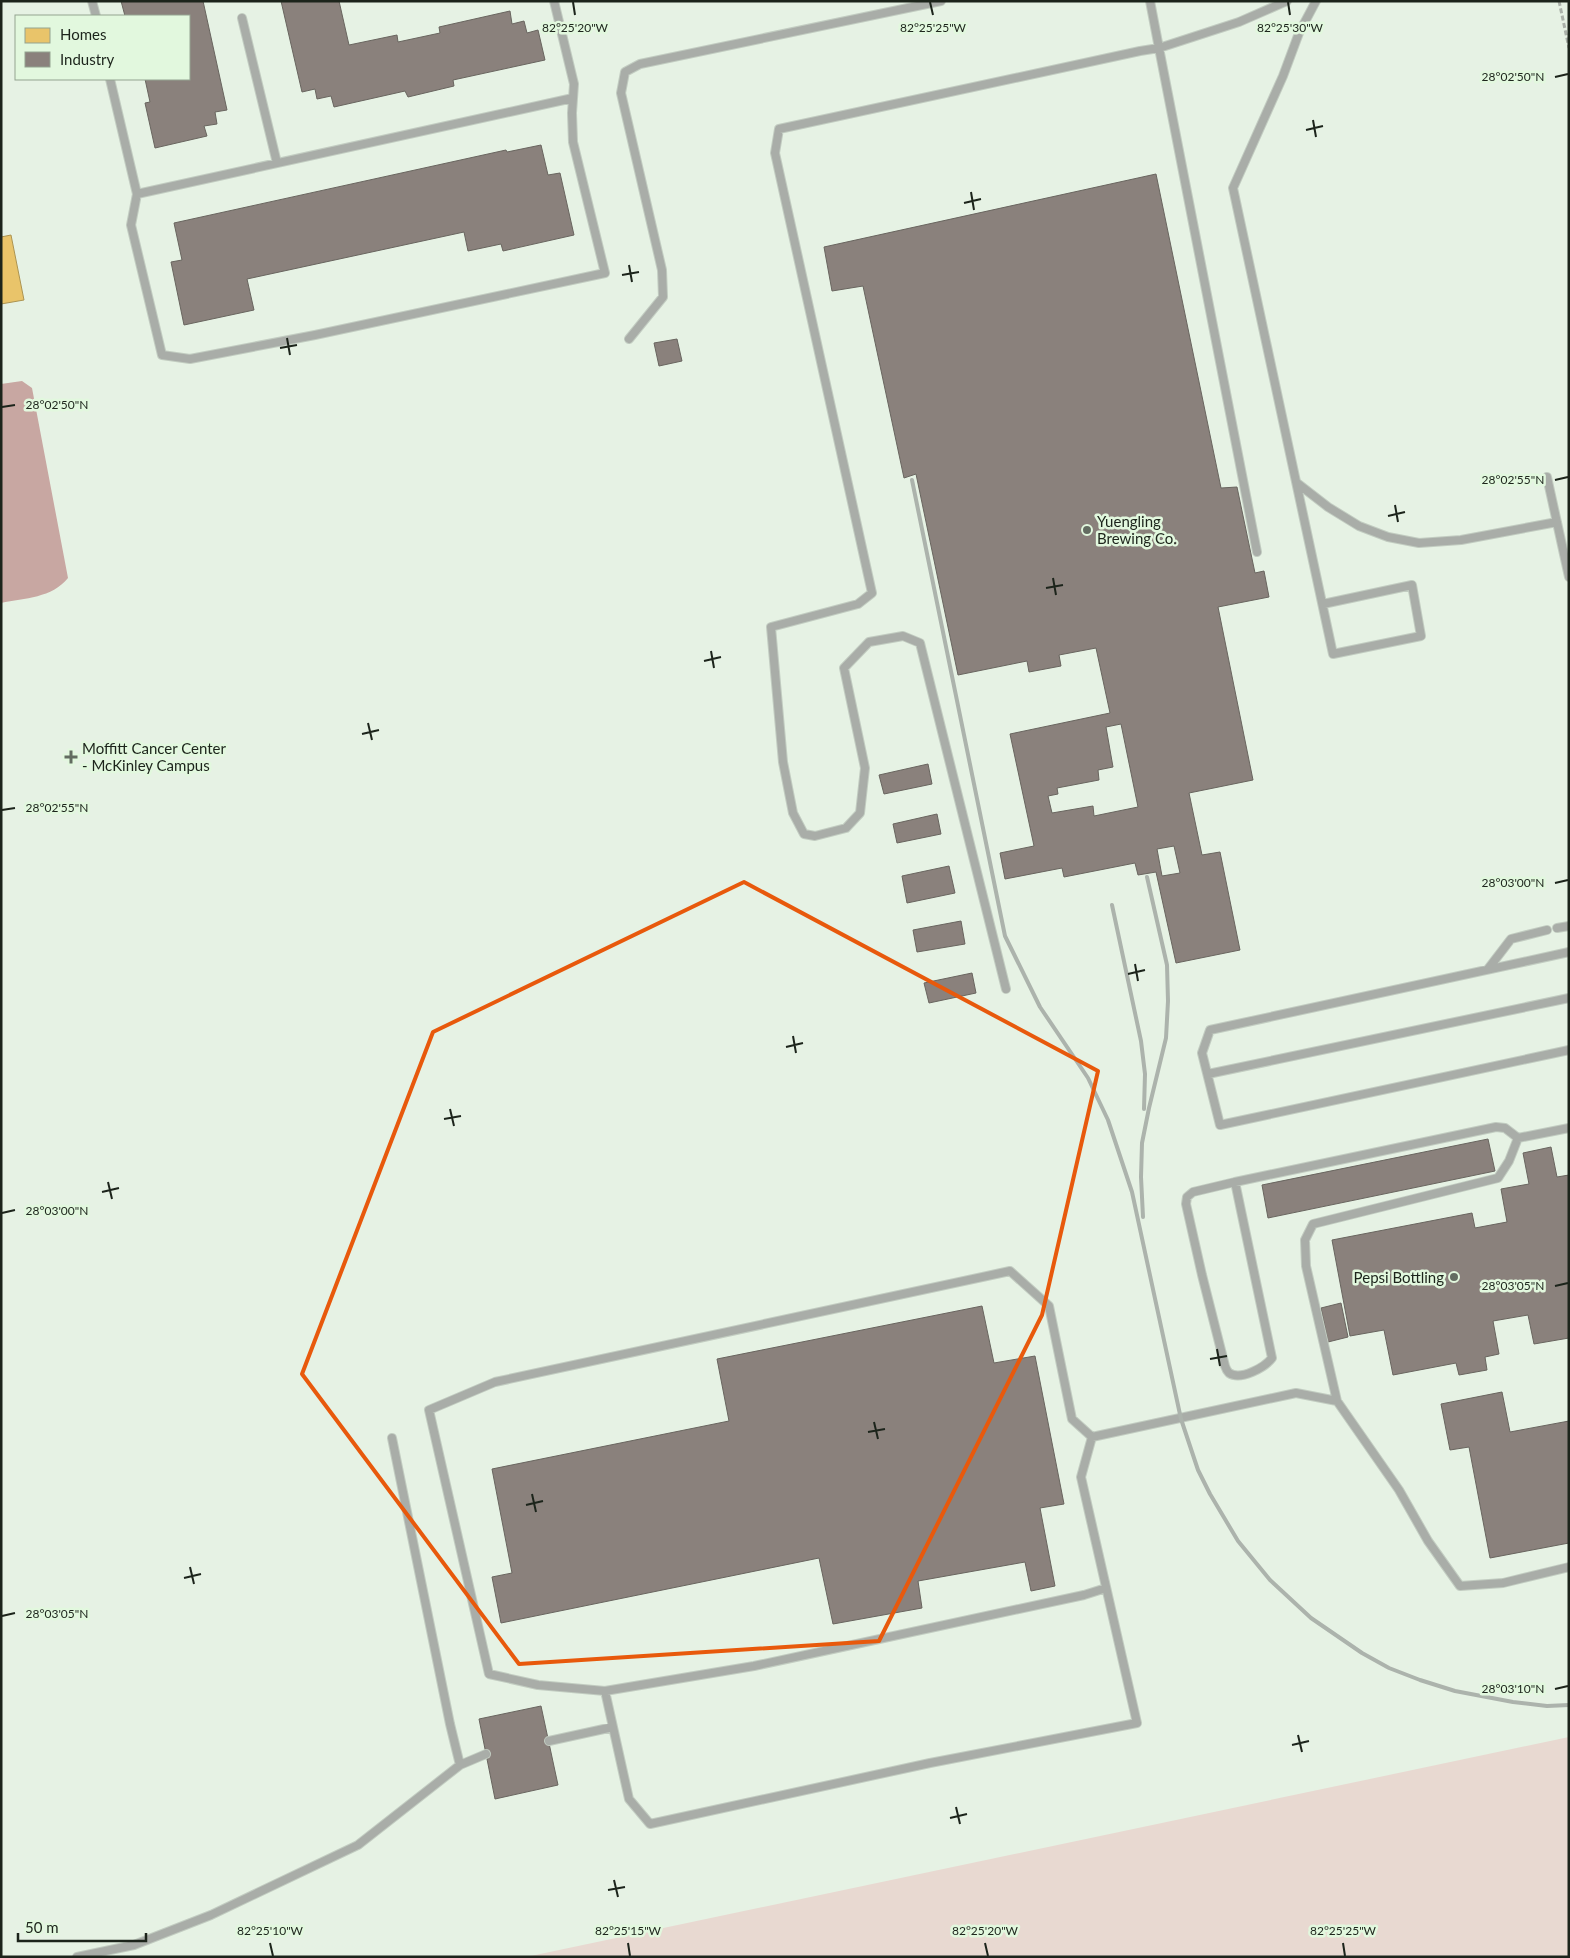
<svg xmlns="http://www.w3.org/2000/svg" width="1570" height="1958" viewBox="0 0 1570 1958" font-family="Lato,sans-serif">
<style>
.green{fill:#e8d9d1}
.water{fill:#c8a7a2}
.homes{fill:#e9c46a;stroke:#ac9452}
.industry{fill:#8a817c;stroke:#69655f;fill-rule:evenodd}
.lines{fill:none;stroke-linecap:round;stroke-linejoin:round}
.service-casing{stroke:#c2ccc1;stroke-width:10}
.path{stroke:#aab1a9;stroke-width:3;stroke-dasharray:5 2.5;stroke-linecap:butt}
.service{stroke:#a9ada8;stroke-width:8}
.rail{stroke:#acb3ac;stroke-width:4}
.marked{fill:none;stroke:#e8590c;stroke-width:4;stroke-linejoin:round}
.ticks{fill:none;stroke:#1c241b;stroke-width:2}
.poi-dot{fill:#636c61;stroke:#e2f8de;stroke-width:2}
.labels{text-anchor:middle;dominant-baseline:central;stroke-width:5;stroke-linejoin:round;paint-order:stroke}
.poi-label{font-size:15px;fill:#1c241b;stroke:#e2f8de;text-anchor:start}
.ticks-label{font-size:12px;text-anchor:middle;fill:#1c241b;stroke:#e2f8de;stroke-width:5;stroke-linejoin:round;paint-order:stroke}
</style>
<rect width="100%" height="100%" fill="#e6f2e4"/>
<path class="green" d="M 1569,1737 L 1569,1957 L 526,1957 Z"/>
<path class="water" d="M 22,381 L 32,388 L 68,578 C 52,598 25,598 1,603 L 1,384 Z"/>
<path class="homes" d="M 11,235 L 24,300 L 1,304 L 1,237 Z"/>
<path class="industry" d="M 121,1 L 203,1 L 227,110 L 215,112 L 217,124 L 204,126 L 207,136 L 155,148 L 145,103 L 150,102 L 145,79 L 189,79 L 189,16 L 125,16 Z
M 281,1 L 339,1 L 349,45 L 397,35 L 398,42 L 440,33 L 439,27 L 510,11 L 512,24 L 524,21 L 527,33 L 538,30 L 545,60 L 453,80 L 454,86 L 408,97 L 405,91 L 334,107 L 331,96 L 317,99 L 315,89 L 302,92 Z
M 541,145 L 548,175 L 560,173 L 574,235 L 503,251 L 501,244 L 468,251 L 464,232 L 247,279 L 254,310 L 184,325 L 171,262 L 182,260 L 174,223 L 506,150 L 507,152 Z
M 1156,174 L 1221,488 L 1237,487 L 1255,573 L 1264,571 L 1269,597 L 1218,607 L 1253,780 L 1189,793 L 1202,855 L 1220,852 L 1240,950 L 1176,963 L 1156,872 L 1138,875 L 1135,863 L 1064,877 L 1062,868 L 1005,879 L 1000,853 L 1034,846 L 1010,734 L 1110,713 L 1096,648 L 1059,655 L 1061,666 L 1029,672 L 1027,661 L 958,675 L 916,474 L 904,478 L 863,286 L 832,291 L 824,247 ZM 1121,724 L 1138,807 L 1094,816 L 1093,806 L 1052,813 L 1048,796 L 1058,794 L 1057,788 L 1099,780 L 1098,770 L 1113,767 L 1106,727 ZM 1174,846 L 1180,873 L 1162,876 L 1157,849 Z
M 677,339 L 682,361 L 659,366 L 654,343 Z
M 928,764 L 932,784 L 884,794 L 879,775 Z
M 937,814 L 941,834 L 897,843 L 893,824 Z
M 949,866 L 955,893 L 907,903 L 902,876 Z
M 961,921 L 965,944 L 917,952 L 913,930 Z
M 972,973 L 976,993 L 929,1003 L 924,983 Z
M 1488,1139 L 1495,1171 L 1268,1218 L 1262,1185 Z
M 1551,1147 L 1557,1177 L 1569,1175 L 1569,1338 L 1534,1344 L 1528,1315 L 1493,1321 L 1499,1354 L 1485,1357 L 1487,1370 L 1459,1375 L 1456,1363 L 1393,1375 L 1384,1330 L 1350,1336 L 1332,1240 L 1472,1213 L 1475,1228 L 1507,1222 L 1501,1189 L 1529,1184 L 1523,1153 Z
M 1341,1303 L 1348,1337 L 1328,1342 L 1321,1308 Z
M 982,1306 L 994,1363 L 1035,1356 L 1064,1504 L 1040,1508 L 1055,1586 L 1031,1591 L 1025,1562 L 918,1581 L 922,1608 L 833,1624 L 819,1558 L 501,1623 L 492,1577 L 512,1573 L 492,1469 L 729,1421 L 717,1359 Z
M 1502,1392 L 1510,1432 L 1569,1421 L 1569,1543 L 1490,1558 L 1469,1447 L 1450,1450 L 1441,1404 Z
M 541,1706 L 558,1785 L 495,1799 L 479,1719 Z"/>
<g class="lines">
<defs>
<path id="service" d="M 92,1 L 96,16
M 1316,1 L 1299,33 L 1283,76 L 1233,188 L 1333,654 L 1421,636 L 1412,585 L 1323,604
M 242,18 L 277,163
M 110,79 L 137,194 L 131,225 L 162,355 L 190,359 L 315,335 L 605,273 L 573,142 L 572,113 L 574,84 L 554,1
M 137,194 L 573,98
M 629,339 L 663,297 L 662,270 L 621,93 L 625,72 L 640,64 L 941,1
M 1547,477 L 1569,577
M 1297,483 L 1328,507 L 1359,526 L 1388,537 L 1419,543 L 1461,540 L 1557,522
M 1257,552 L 1159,48 L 1239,22 L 1287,1
M 1557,928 L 1569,926
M 1569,952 L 1210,1030 L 1202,1053 L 1220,1125 L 1569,1050
M 1488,969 L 1511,939 L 1547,930
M 1006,989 L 920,643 L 903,636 L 869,642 L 844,668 L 865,768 L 860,813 L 846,828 L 815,836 L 804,834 L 793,813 L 783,762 L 771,627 L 858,604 L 872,593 L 775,153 L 779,129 L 1140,51 L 1159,48 L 1150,1
M 1208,1074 L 1569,998
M 1235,1182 L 1272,1358 C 1265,1367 1241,1381 1229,1373 C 1227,1371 1226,1369 1225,1366 L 1202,1275 L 1186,1204 L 1187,1197 L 1193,1192 L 1235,1182 L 1496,1127 L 1505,1128 L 1518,1138 L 1569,1128
M 1337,1401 L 1306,1266 L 1305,1240 L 1313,1224 L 1498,1178 L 1509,1161 L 1518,1138
M 392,1438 L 450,1724 L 460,1765
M 1106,1588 L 1084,1595 L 754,1666 L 605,1691 L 629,1799 L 650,1824 L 930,1763 L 1137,1723 L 1081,1477 L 1092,1437 L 1296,1393 L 1337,1401 L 1399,1490 L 1428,1541 L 1460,1586 L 1503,1583 L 1569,1567
M 605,1691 L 538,1685 L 489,1674 L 429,1410 L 495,1382 L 1010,1271 L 1049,1306 L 1072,1419 L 1092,1437
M 549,1741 L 613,1727
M 77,1957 L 134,1945 L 211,1915 L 358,1845 L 460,1765 L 486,1754"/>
</defs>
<use href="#service" class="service-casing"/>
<path class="path" d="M 1559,1 L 1569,48"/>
<use href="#service" class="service"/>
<path class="rail" d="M 912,480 L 1005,936 L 1040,1007 L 1088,1078 L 1108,1120 L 1132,1192 L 1181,1419 L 1198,1470 L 1210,1494 L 1238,1541 L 1270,1580 L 1311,1618 L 1362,1653 L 1389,1668 L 1420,1680 L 1455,1691 L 1513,1702 L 1547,1706 L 1569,1705
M 1112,905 L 1141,1041 L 1145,1074 L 1144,1109
M 1143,1217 L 1141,1177 L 1142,1143 L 1149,1108 L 1166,1038 L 1168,1001 L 1167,965 L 1147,877"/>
</g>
<path class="marked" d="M 744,882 L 1098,1071 L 1042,1315 L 879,1641 L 519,1664 L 302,1374 L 433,1032 Z"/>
<path class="ticks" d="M 573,2 L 575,15M 930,2 L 933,15M 1288,2 L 1290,15M 1555,77 L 1568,74M 1313,120 L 1316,137M 1306,130 L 1323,126M 971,192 L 974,210M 964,203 L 981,199M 629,265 L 632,282M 622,275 L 639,272M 287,338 L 290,355M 280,348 L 297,345M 2,407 L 15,405M 1555,480 L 1568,477M 1395,505 L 1398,522M 1388,516 L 1405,512M 1053,578 L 1056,595M 1046,588 L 1063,585M 711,651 L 714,668M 704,661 L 721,657M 368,723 L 372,740M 362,734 L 379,730M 2,810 L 15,808M 1555,883 L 1568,880M 1135,964 L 1138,981M 1128,974 L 1145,970M 793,1036 L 796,1053M 786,1047 L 803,1043M 450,1109 L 454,1126M 444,1119 L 461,1116M 108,1182 L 112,1199M 102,1192 L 119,1188M 2,1213 L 15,1210M 1555,1286 L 1568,1283M 1217,1349 L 1220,1366M 1210,1359 L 1227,1356M 874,1422 L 878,1439M 868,1432 L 885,1429M 532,1494 L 536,1512M 526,1505 L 543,1501M 190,1567 L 194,1584M 184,1578 L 201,1574M 2,1616 L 15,1613M 1555,1689 L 1568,1686M 1298,1735 L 1302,1752M 1292,1745 L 1309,1741M 956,1807 L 960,1824M 950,1818 L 967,1814M 614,1880 L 618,1897M 608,1890 L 625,1887M 270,1943 L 273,1956M 628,1943 L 630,1956M 985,1943 L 988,1956M 1343,1943 L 1345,1956"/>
<g class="poi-dot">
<circle cx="1087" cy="530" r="5"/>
<path d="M68.5 749.5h5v5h5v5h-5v5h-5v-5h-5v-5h5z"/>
<circle cx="1454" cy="1277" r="5"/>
</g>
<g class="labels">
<g class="poi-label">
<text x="1097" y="521">Yuengling<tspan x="1097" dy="17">Brewing Co.</tspan></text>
<text x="82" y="748">Moffitt Cancer Center<tspan x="82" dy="17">- McKinley Campus</tspan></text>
<text x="1444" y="1277" text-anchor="end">Pepsi Bottling</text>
</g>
</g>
<g class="ticks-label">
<text x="575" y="32">82°25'20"W</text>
<text x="933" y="32">82°25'25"W</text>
<text x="1290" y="32">82°25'30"W</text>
<text x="1513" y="81">28°02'50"N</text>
<text x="57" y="409">28°02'50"N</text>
<text x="1513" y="484">28°02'55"N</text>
<text x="57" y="812">28°02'55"N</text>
<text x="1513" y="887">28°03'00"N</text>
<text x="57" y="1215">28°03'00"N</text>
<text x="1513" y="1290">28°03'05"N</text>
<text x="57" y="1618">28°03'05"N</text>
<text x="1513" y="1693">28°03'10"N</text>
<text x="270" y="1935">82°25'10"W</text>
<text x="628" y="1935">82°25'15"W</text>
<text x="985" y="1935">82°25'20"W</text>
<text x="1343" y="1935">82°25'25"W</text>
</g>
<rect width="1570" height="1958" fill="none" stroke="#1c241b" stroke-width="5"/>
<rect x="15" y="15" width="175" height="65" fill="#e2f8de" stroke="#93a390"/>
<rect x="25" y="28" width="25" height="15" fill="#e9c46a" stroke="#93a390"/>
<text x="60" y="40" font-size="15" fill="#1c241b">Homes</text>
<rect x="25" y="52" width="25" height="15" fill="#8a817c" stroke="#93a390"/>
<text x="60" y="65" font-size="15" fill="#1c241b">Industry</text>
<path d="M18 1933v8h128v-8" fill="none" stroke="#1c241b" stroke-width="2.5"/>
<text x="25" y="1933" font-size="15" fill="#1c241b" stroke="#e2f8de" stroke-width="4" paint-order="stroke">50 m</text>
</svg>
